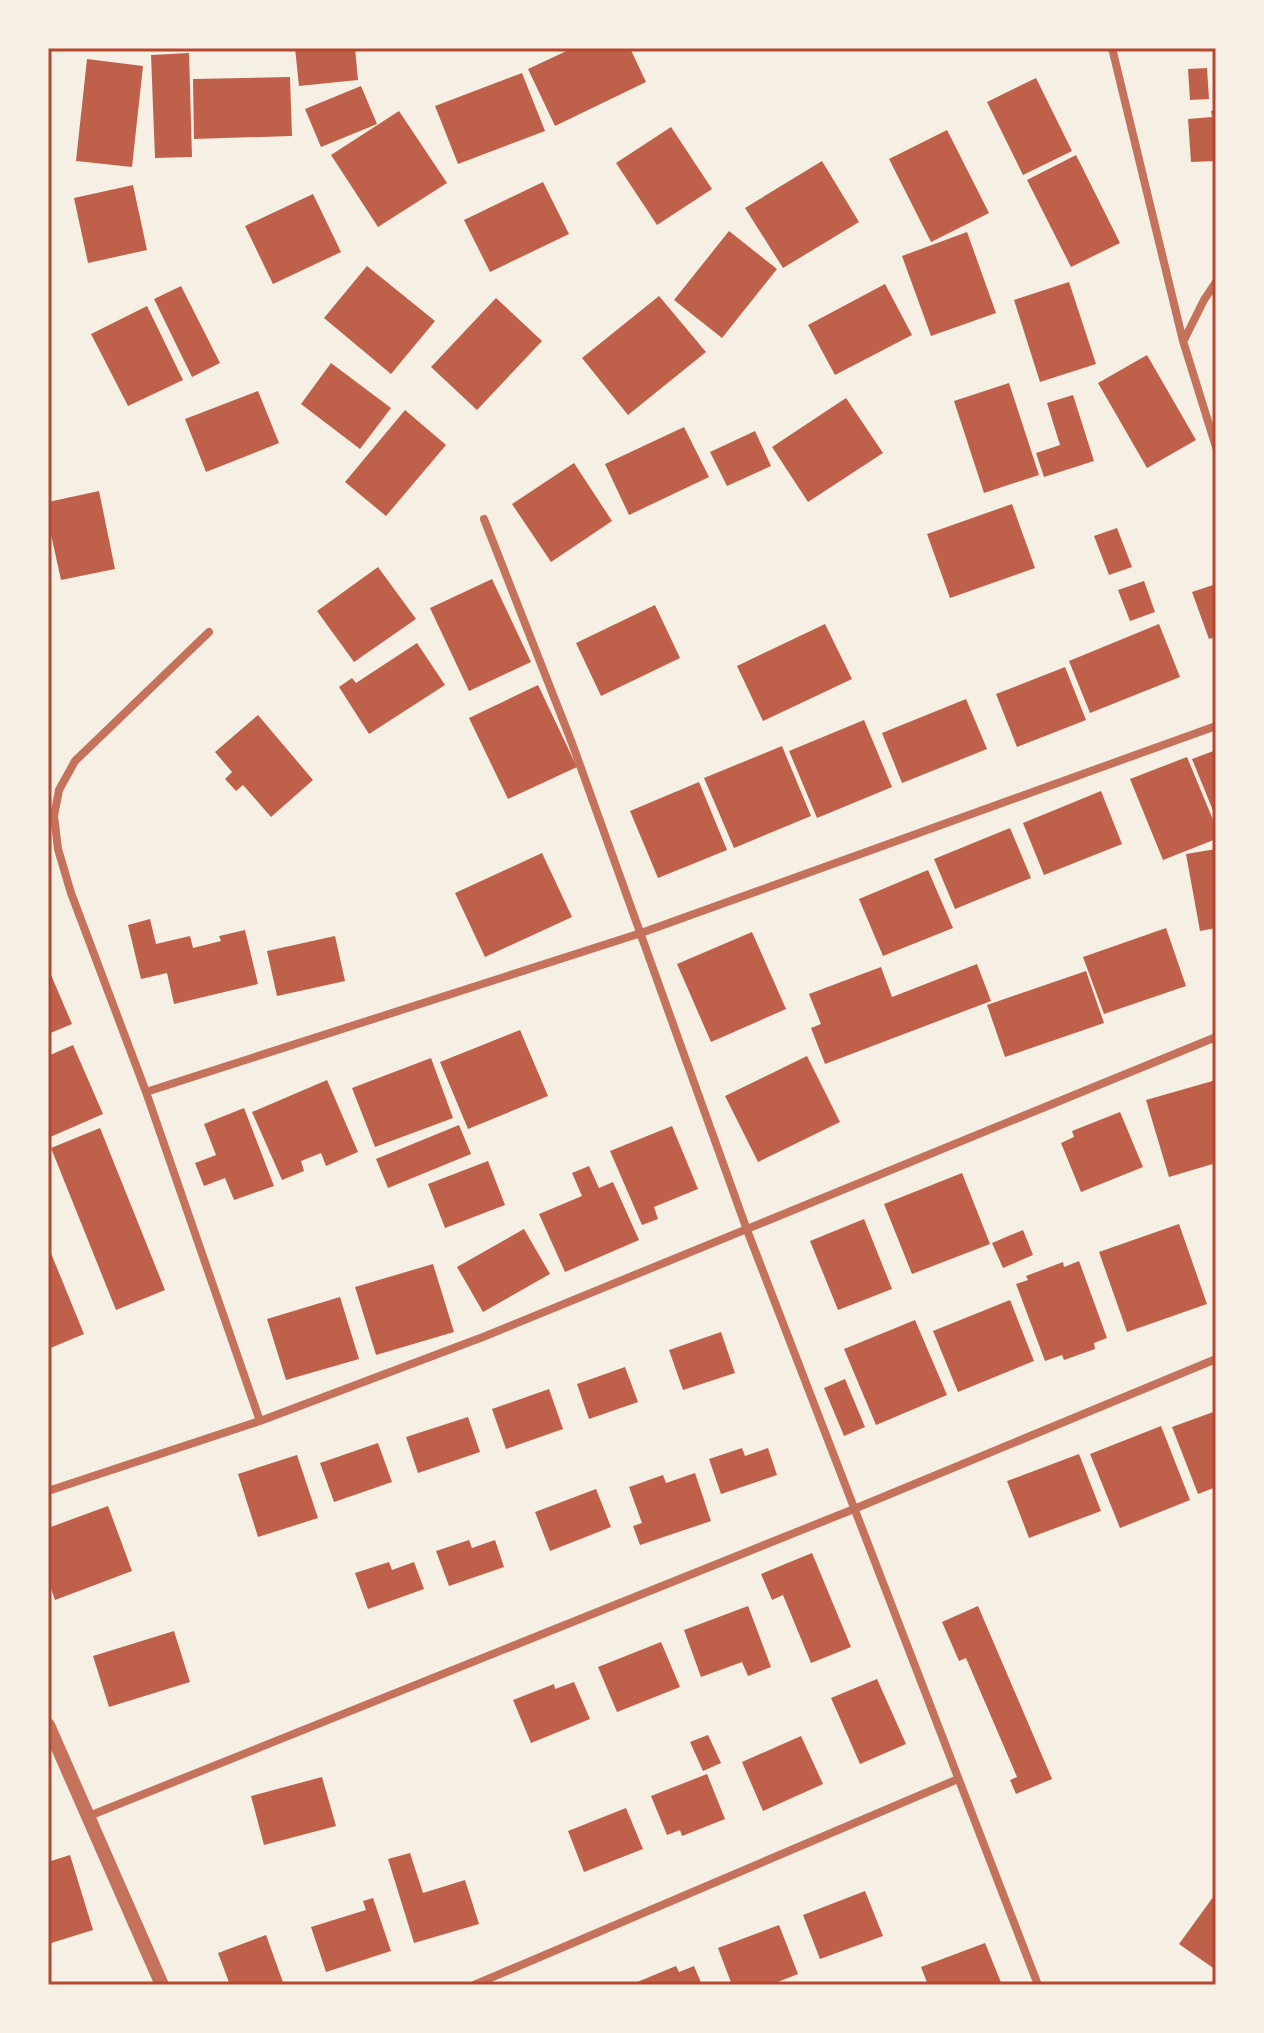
<svg xmlns="http://www.w3.org/2000/svg" width="1264" height="2033" viewBox="0 0 1264 2033" font-family="'Noto Sans',sans-serif">
<style>
.building{fill:#bf614a}
.lines{fill:none;stroke-linecap:round;stroke-linejoin:round}
.minor{stroke:#c5725c;stroke-width:8}
.tertiary{stroke:#c5725c;stroke-width:14}
.neatline{fill:none;stroke:#b5482f;stroke-width:3}
</style>
<rect width="100%" height="100%" fill="#f6efe4"/>
<path class="building" d="M 295,48 L 355,48 L 358,80 L 299,86 Z
M 573,48 L 630,48 L 646,82 L 555,126 L 528,69 Z
M 189,53 L 192,157 L 155,158 L 151,55 Z
M 87,59 L 143,66 L 132,167 L 76,161 Z
M 1207,68 L 1209,99 L 1190,100 L 1188,69 Z
M 522,73 L 545,131 L 458,164 L 435,106 Z
M 290,77 L 292,136 L 194,139 L 193,79 Z
M 1036,78 L 1072,151 L 1023,175 L 987,102 Z
M 361,86 L 377,124 L 321,147 L 305,109 Z
M 1216,110 L 1216,161 L 1191,162 L 1188,119 L 1212,117 L 1211,111 Z
M 399,111 L 447,183 L 378,227 L 331,155 Z
M 671,127 L 712,189 L 657,225 L 616,163 Z
M 947,130 L 989,213 L 931,242 L 889,159 Z
M 1076,155 L 1120,243 L 1071,267 L 1027,180 Z
M 822,161 L 859,222 L 783,268 L 745,208 Z
M 543,182 L 569,234 L 490,272 L 464,220 Z
M 133,185 L 147,250 L 88,263 L 74,198 Z
M 313,194 L 341,252 L 273,284 L 245,226 Z
M 729,231 L 777,269 L 722,338 L 674,300 Z
M 967,232 L 996,313 L 931,336 L 902,256 Z
M 367,266 L 435,321 L 391,374 L 324,318 Z
M 1069,282 L 1096,364 L 1040,382 L 1014,300 Z
M 885,284 L 912,335 L 835,375 L 808,325 Z
M 181,286 L 220,363 L 192,377 L 154,299 Z
M 659,296 L 706,352 L 628,415 L 582,358 Z
M 496,298 L 542,341 L 477,410 L 431,367 Z
M 147,306 L 183,380 L 128,406 L 91,334 Z
M 1147,355 L 1196,440 L 1147,468 L 1098,383 Z
M 331,363 L 391,408 L 360,449 L 301,404 Z
M 1009,383 L 1039,475 L 984,493 L 954,401 Z
M 258,391 L 279,443 L 206,472 L 185,419 Z
M 1073,395 L 1094,461 L 1044,477 L 1036,453 L 1060,445 L 1047,403 Z
M 846,398 L 883,453 L 808,502 L 772,447 Z
M 405,410 L 446,445 L 386,516 L 345,482 Z
M 684,427 L 709,477 L 629,515 L 605,464 Z
M 755,431 L 771,466 L 727,486 L 710,452 Z
M 574,463 L 612,521 L 551,562 L 512,504 Z
M 99,491 L 115,569 L 61,580 L 48,521 L 48,502 Z
M 1012,504 L 1035,568 L 950,598 L 927,534 Z
M 1117,528 L 1132,567 L 1109,575 L 1094,536 Z
M 378,567 L 416,619 L 354,662 L 317,611 Z
M 492,579 L 531,662 L 469,691 L 430,608 Z
M 1144,581 L 1155,612 L 1130,621 L 1118,590 Z
M 1216,584 L 1216,637 L 1209,639 L 1192,592 Z
M 655,605 L 680,658 L 601,696 L 576,643 Z
M 825,624 L 852,679 L 763,721 L 737,666 Z
M 1159,624 L 1180,677 L 1090,713 L 1069,661 Z
M 417,643 L 445,685 L 369,734 L 339,687 L 352,678 L 356,683 Z
M 1065,667 L 1086,720 L 1017,747 L 996,694 Z
M 538,685 L 577,767 L 508,799 L 469,718 Z
M 966,699 L 987,749 L 902,783 L 882,733 Z
M 258,715 L 313,780 L 271,817 L 243,785 L 236,791 L 225,779 L 232,772 L 215,752 Z
M 864,720 L 892,787 L 817,818 L 789,751 Z
M 782,746 L 811,816 L 734,848 L 704,778 Z
M 1216,750 L 1216,818 L 1192,759 Z
M 1187,757 L 1216,827 L 1216,839 L 1163,860 L 1130,779 Z
M 699,782 L 727,850 L 658,878 L 630,811 Z
M 1101,791 L 1122,844 L 1044,875 L 1023,823 Z
M 1010,828 L 1031,878 L 955,909 L 934,859 Z
M 1216,849 L 1216,928 L 1200,931 L 1186,854 Z
M 542,853 L 572,917 L 485,957 L 455,893 Z
M 928,870 L 953,928 L 883,956 L 859,899 Z
M 150,919 L 156,944 L 190,936 L 193,948 L 221,941 L 219,936 L 245,930 L 258,984 L 174,1004 L 167,973 L 141,979 L 128,925 Z
M 1166,928 L 1186,986 L 1104,1014 L 1083,957 Z
M 752,932 L 786,1009 L 711,1042 L 677,964 Z
M 335,936 L 345,981 L 277,996 L 267,951 Z
M 977,964 L 991,1001 L 825,1064 L 811,1028 L 821,1024 L 809,994 L 881,967 L 892,997 Z
M 48,968 L 72,1024 L 48,1034 Z
M 1086,971 L 1104,1023 L 1005,1057 L 987,1005 Z
M 520,1030 L 548,1096 L 468,1129 L 440,1062 Z
M 73,1045 L 103,1114 L 48,1138 L 48,1056 Z
M 807,1056 L 840,1122 L 758,1162 L 725,1096 Z
M 431,1058 L 453,1118 L 375,1147 L 352,1088 Z
M 327,1080 L 358,1152 L 326,1166 L 321,1153 L 301,1161 L 304,1171 L 282,1180 L 252,1112 Z
M 1216,1080 L 1216,1163 L 1169,1177 L 1146,1100 Z
M 244,1108 L 274,1186 L 234,1200 L 225,1178 L 204,1186 L 195,1163 L 216,1155 L 204,1124 Z
M 1120,1112 L 1143,1167 L 1081,1192 L 1061,1143 L 1074,1137 L 1072,1131 Z
M 459,1125 L 471,1154 L 388,1188 L 376,1159 Z
M 672,1126 L 698,1189 L 654,1207 L 658,1219 L 642,1225 L 610,1151 Z
M 100,1128 L 165,1290 L 116,1310 L 51,1148 Z
M 488,1161 L 505,1205 L 445,1228 L 428,1184 Z
M 589,1166 L 599,1188 L 613,1182 L 639,1240 L 565,1272 L 539,1214 L 582,1196 L 572,1173 Z
M 962,1173 L 990,1244 L 912,1274 L 884,1204 Z
M 864,1219 L 892,1289 L 838,1310 L 810,1241 Z
M 1179,1224 L 1207,1304 L 1127,1332 L 1099,1252 Z
M 524,1229 L 550,1274 L 483,1312 L 457,1267 Z
M 1023,1230 L 1033,1255 L 1003,1268 L 992,1243 Z
M 48,1246 L 84,1334 L 48,1349 Z
M 1079,1261 L 1107,1338 L 1094,1343 L 1095,1349 L 1064,1360 L 1062,1355 L 1045,1361 L 1016,1284 L 1028,1280 L 1026,1276 L 1063,1262 L 1064,1267 Z
M 433,1264 L 454,1332 L 376,1355 L 355,1287 Z
M 340,1297 L 359,1359 L 286,1380 L 267,1319 Z
M 1010,1300 L 1034,1361 L 958,1392 L 933,1331 Z
M 915,1320 L 947,1395 L 876,1425 L 844,1349 Z
M 721,1332 L 735,1373 L 683,1390 L 669,1350 Z
M 625,1367 L 638,1402 L 589,1419 L 577,1384 Z
M 845,1379 L 865,1427 L 844,1436 L 824,1388 Z
M 549,1389 L 563,1429 L 506,1449 L 492,1409 Z
M 1216,1411 L 1216,1487 L 1198,1494 L 1172,1427 Z
M 468,1417 L 480,1452 L 418,1473 L 406,1437 Z
M 1161,1426 L 1190,1500 L 1120,1528 L 1090,1454 Z
M 378,1443 L 392,1482 L 334,1502 L 320,1463 Z
M 742,1448 L 745,1456 L 768,1448 L 777,1475 L 721,1494 L 709,1459 Z
M 1079,1454 L 1101,1511 L 1029,1538 L 1007,1481 Z
M 297,1455 L 318,1518 L 258,1537 L 238,1474 Z
M 695,1473 L 711,1521 L 640,1545 L 633,1526 L 642,1523 L 629,1487 L 663,1475 L 666,1483 Z
M 596,1489 L 611,1527 L 550,1551 L 535,1512 Z
M 108,1506 L 132,1571 L 55,1600 L 48,1580 L 48,1528 Z
M 469,1540 L 472,1548 L 495,1540 L 504,1567 L 449,1586 L 436,1551 Z
M 812,1553 L 851,1647 L 811,1663 L 783,1595 L 772,1600 L 761,1574 Z
M 389,1562 L 392,1570 L 414,1562 L 424,1589 L 368,1609 L 355,1573 Z
M 748,1606 L 771,1667 L 748,1676 L 742,1662 L 701,1677 L 684,1630 Z
M 978,1606 L 1052,1779 L 1016,1794 L 1010,1780 L 1017,1777 L 966,1658 L 959,1661 L 942,1622 Z
M 174,1631 L 190,1682 L 109,1707 L 93,1656 Z
M 661,1642 L 680,1687 L 617,1712 L 598,1667 Z
M 877,1679 L 906,1744 L 860,1764 L 831,1698 Z
M 574,1682 L 590,1719 L 531,1743 L 513,1700 L 554,1684 L 555,1689 Z
M 708,1735 L 721,1763 L 703,1771 L 690,1742 Z
M 801,1736 L 823,1784 L 763,1811 L 742,1762 Z
M 707,1774 L 725,1819 L 682,1836 L 680,1830 L 667,1835 L 651,1796 Z
M 322,1777 L 336,1826 L 264,1845 L 251,1796 Z
M 626,1808 L 643,1849 L 584,1872 L 568,1831 Z
M 410,1853 L 423,1893 L 465,1880 L 479,1924 L 414,1943 L 388,1859 Z
M 70,1855 L 93,1930 L 48,1944 L 48,1862 Z
M 865,1891 L 883,1936 L 820,1959 L 803,1915 Z
M 1216,1893 L 1216,1970 L 1179,1944 Z
M 373,1898 L 391,1951 L 326,1972 L 311,1927 L 366,1910 L 363,1901 Z
M 779,1925 L 798,1974 L 770,1985 L 732,1985 L 718,1948 Z
M 266,1935 L 284,1985 L 230,1985 L 218,1953 Z
M 985,1943 L 1002,1985 L 928,1985 L 921,1967 Z
M 676,1966 L 679,1972 L 694,1966 L 702,1985 L 630,1985 Z"/>
<g class="lines">
<path class="minor" d="M 1112,48 L 1183,341 L 1216,447
M 1184,340 L 1204,300 L 1216,282
M 484,519 L 572,743 L 747,1230 L 1038,1985
M 209,632 L 75,761 L 59,790 L 54,816 L 58,849 L 71,893 L 146,1092 L 260,1421
M 146,1092 L 641,933 L 1216,726
M 48,1491 L 260,1421 L 483,1337 L 1216,1037
M 89,1816 L 854,1509 L 1216,1359
M 474,1985 L 958,1779"/>
<path class="tertiary" d="M 48,1725 L 162,1985"/>
</g>
<rect width="1264" height="2033" fill="none" stroke="#f6efe4" stroke-width="100"/>
<rect x="50" y="50" width="1164" height="1933" class="neatline"/>
</svg>
